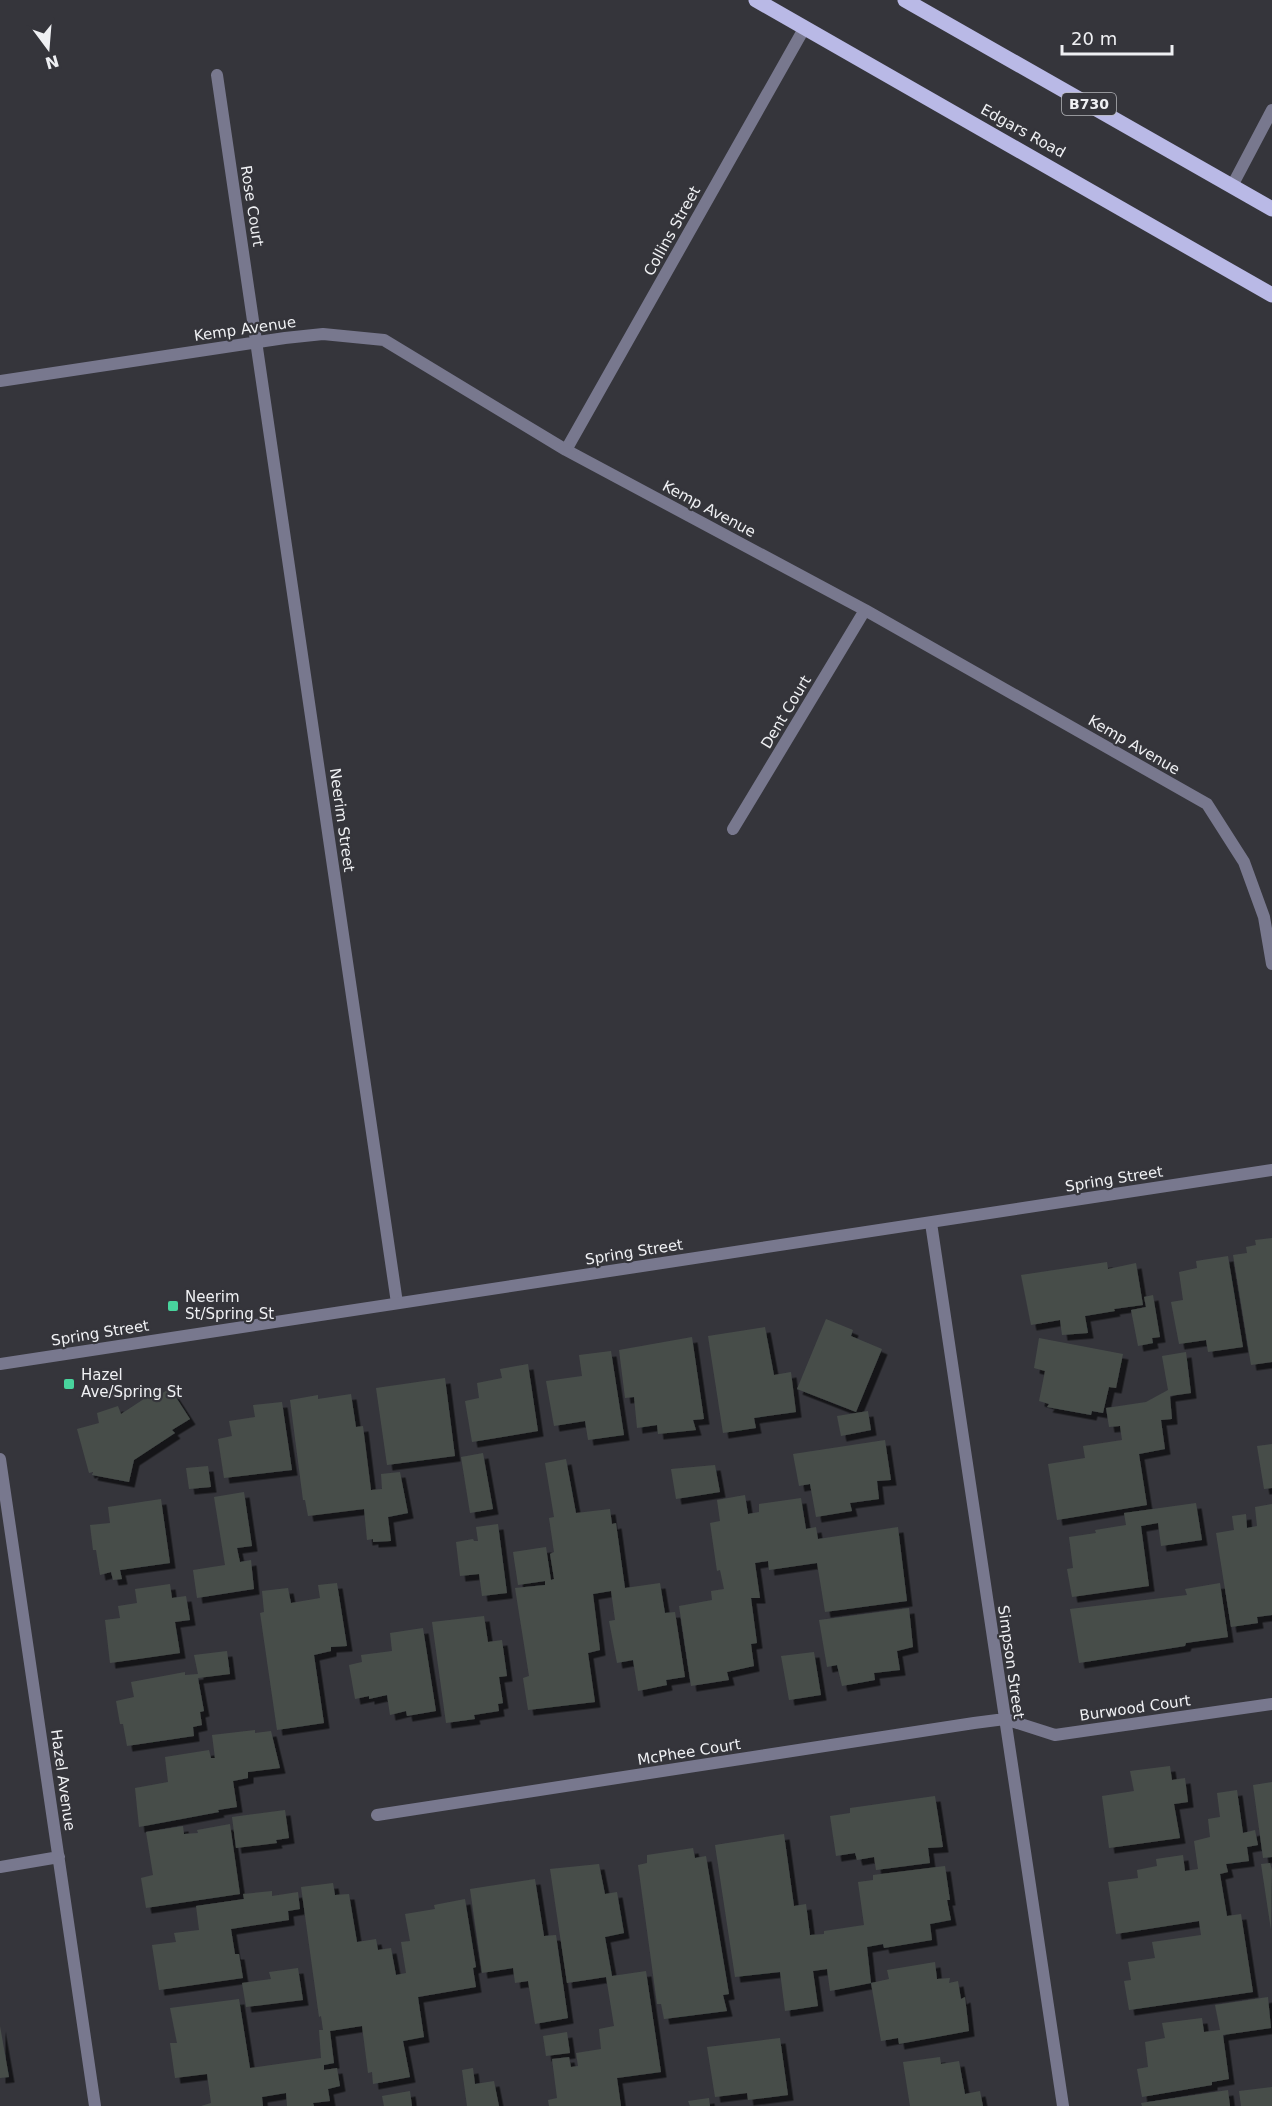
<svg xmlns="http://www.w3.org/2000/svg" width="1272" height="2106" viewBox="0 0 1272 2106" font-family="'DejaVu Sans',sans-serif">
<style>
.building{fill:#474d4a;filter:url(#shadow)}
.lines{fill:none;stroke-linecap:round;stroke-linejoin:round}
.minor{stroke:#78788e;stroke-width:12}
.tertiary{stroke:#78788e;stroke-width:12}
.primary{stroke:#b9b9e6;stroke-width:15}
.poi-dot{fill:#48d49d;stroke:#35353b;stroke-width:2}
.labels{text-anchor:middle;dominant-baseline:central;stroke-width:4.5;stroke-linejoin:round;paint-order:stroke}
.shield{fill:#35353b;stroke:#b7b8bc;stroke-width:1.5}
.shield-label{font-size:14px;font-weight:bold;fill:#eff0f3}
.street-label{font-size:15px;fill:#eff0f3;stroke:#35353b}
.poi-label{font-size:15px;fill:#eff0f3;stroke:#35353b;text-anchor:start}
</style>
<defs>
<filter id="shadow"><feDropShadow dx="5.5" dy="5.5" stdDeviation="0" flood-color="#0009"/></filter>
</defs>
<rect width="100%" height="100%" fill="#35353b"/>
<path class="building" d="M 1272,1238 L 1272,1362 L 1251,1365 L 1233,1255 L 1247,1253 L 1246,1247 L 1256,1245 L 1255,1240 Z
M 1228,1256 L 1243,1347 L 1208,1352 L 1206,1340 L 1179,1344 L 1171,1302 L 1183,1300 L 1179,1272 L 1197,1268 L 1196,1261 Z
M 1107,1262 L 1108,1269 L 1136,1263 L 1143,1305 L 1114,1309 L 1115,1311 L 1085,1316 L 1088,1333 L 1062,1335 L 1060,1320 L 1031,1325 L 1021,1275 Z
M 1153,1295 L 1160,1337 L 1152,1338 L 1153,1343 L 1138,1346 L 1131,1310 L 1146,1307 L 1144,1297 Z
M 826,1319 L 853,1330 L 851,1336 L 882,1349 L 856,1412 L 797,1389 Z
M 765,1327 L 774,1375 L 791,1372 L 796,1412 L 754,1418 L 756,1428 L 723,1433 L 708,1336 Z
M 692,1337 L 704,1419 L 693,1420 L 696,1430 L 658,1434 L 657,1425 L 637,1428 L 634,1397 L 625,1398 L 619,1350 Z
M 1039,1338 L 1123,1354 L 1116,1388 L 1109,1387 L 1103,1413 L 1092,1411 L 1091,1415 L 1047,1407 L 1049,1404 L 1039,1401 L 1045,1371 L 1034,1368 Z
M 611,1351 L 624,1435 L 588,1440 L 585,1421 L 554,1426 L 546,1381 L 582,1376 L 579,1355 Z
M 1186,1352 L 1191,1393 L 1170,1396 L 1172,1419 L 1161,1420 L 1165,1449 L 1139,1454 L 1147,1505 L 1057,1520 L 1048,1464 L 1085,1458 L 1083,1446 L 1122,1440 L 1120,1426 L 1109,1427 L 1106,1408 L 1146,1402 L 1168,1390 L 1162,1356 Z
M 528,1364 L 538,1431 L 472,1442 L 465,1401 L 479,1398 L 477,1383 L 502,1378 L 500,1369 Z
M 445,1378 L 455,1456 L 387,1465 L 376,1388 Z
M 170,1388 L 190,1419 L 172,1430 L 175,1433 L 134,1460 L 129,1482 L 92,1475 L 93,1472 L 89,1473 L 77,1429 L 99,1423 L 97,1413 L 118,1406 L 121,1414 L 150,1395 L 154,1399 Z
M 351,1394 L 356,1427 L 363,1426 L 371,1490 L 382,1489 L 381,1474 L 400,1472 L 408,1513 L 388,1517 L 391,1541 L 373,1542 L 373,1539 L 367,1540 L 364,1509 L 308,1516 L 305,1500 L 303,1500 L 290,1400 L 318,1395 L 318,1399 Z
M 282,1402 L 292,1470 L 224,1478 L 218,1439 L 232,1436 L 229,1421 L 255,1417 L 253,1405 Z
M 868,1411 L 871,1430 L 841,1436 L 837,1416 Z
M 885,1440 L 891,1480 L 877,1481 L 879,1499 L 850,1503 L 852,1511 L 816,1517 L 810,1484 L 799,1486 L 793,1454 Z
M 1272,1444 L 1272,1488 L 1264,1489 L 1257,1446 Z
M 483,1453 L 493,1509 L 470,1513 L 461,1457 Z
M 566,1459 L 576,1513 L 610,1509 L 612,1524 L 616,1523 L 625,1588 L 660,1583 L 665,1613 L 675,1612 L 685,1677 L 666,1680 L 667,1685 L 638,1691 L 633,1660 L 617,1663 L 609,1621 L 615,1620 L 611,1591 L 593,1594 L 600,1650 L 588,1653 L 595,1702 L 528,1710 L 523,1678 L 529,1676 L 515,1588 L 545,1585 L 545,1581 L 518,1585 L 513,1552 L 546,1547 L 551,1580 L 554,1579 L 550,1554 L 554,1552 L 549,1518 L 554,1517 L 545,1463 Z
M 715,1465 L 720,1492 L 676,1499 L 671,1469 Z
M 208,1466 L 211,1487 L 189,1489 L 186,1468 Z
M 244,1492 L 252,1546 L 237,1548 L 240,1562 L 251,1560 L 254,1589 L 197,1598 L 193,1570 L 225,1565 L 214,1497 Z
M 745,1495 L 748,1514 L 759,1512 L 759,1504 L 801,1498 L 806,1529 L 816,1527 L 818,1539 L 898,1527 L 907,1601 L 825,1612 L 817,1563 L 769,1570 L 768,1561 L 755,1563 L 760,1598 L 751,1598 L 757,1643 L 751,1644 L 754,1666 L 727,1672 L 729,1680 L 691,1686 L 679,1606 L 712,1600 L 711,1591 L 724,1589 L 720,1570 L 717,1571 L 710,1523 L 720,1521 L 717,1500 Z
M 161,1499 L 170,1563 L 120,1570 L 122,1579 L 113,1580 L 111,1572 L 100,1575 L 96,1550 L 93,1550 L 90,1525 L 110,1523 L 108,1507 Z
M 1196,1503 L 1202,1540 L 1161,1546 L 1158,1523 L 1141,1526 L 1149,1586 L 1072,1597 L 1067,1569 L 1073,1568 L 1069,1537 L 1096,1533 L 1095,1530 L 1126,1525 L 1124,1513 Z
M 1272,1504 L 1272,1615 L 1257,1617 L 1258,1623 L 1231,1627 L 1216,1533 L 1234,1530 L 1232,1516 L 1246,1514 L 1247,1528 L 1257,1526 L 1255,1507 Z
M 498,1524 L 507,1593 L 482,1596 L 479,1574 L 460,1576 L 456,1542 L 473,1539 L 474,1541 L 478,1541 L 476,1527 Z
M 337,1583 L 347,1646 L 331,1647 L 331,1651 L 314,1655 L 324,1723 L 277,1730 L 260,1613 L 264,1612 L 262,1591 L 288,1588 L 291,1603 L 320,1598 L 318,1585 Z
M 1220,1583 L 1228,1637 L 1186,1643 L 1185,1646 L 1079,1663 L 1070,1609 L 1187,1595 L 1185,1589 Z
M 170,1584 L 172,1598 L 186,1596 L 190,1620 L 175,1622 L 180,1653 L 110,1663 L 105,1620 L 120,1618 L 118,1606 L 137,1603 L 135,1589 Z
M 909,1608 L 913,1647 L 897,1651 L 900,1670 L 874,1673 L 875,1680 L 842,1686 L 837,1665 L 827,1667 L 819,1620 Z
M 484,1616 L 488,1642 L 502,1640 L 507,1676 L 499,1677 L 503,1703 L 498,1704 L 499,1711 L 474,1715 L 475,1719 L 446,1723 L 432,1622 Z
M 423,1628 L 436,1711 L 407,1716 L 406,1711 L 390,1715 L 387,1695 L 369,1699 L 369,1696 L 355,1699 L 349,1665 L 362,1662 L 361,1655 L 392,1651 L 390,1633 Z
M 227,1651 L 230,1674 L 198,1678 L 204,1711 L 200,1712 L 202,1725 L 193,1727 L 194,1736 L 127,1746 L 123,1724 L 120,1724 L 116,1701 L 134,1697 L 131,1682 L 185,1672 L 185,1675 L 198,1674 L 194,1655 Z
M 814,1652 L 821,1695 L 789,1700 L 781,1656 Z
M 255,1730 L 255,1733 L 271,1731 L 280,1768 L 248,1772 L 248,1778 L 233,1781 L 237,1807 L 218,1810 L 219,1812 L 139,1827 L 135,1788 L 168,1782 L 165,1757 L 209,1750 L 211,1758 L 215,1758 L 212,1735 Z
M 1170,1766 L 1172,1780 L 1185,1778 L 1188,1802 L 1174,1804 L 1180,1838 L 1109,1848 L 1102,1796 L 1134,1791 L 1130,1771 Z
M 1272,1782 L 1272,1857 L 1263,1858 L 1253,1785 Z
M 1237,1790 L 1243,1833 L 1255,1830 L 1258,1845 L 1247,1847 L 1249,1861 L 1226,1864 L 1228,1872 L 1220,1874 L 1227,1916 L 1241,1914 L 1253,1992 L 1129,2010 L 1124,1981 L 1131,1980 L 1128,1962 L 1155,1958 L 1152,1942 L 1201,1935 L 1199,1921 L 1116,1934 L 1108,1882 L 1138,1878 L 1137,1870 L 1157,1866 L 1156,1859 L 1183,1855 L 1185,1871 L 1198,1869 L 1194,1841 L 1210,1837 L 1208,1819 L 1220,1817 L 1217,1793 Z
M 935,1796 L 943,1847 L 928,1848 L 930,1863 L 876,1870 L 874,1857 L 857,1860 L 855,1853 L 836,1856 L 830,1816 L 850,1813 L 850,1808 Z
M 285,1810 L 289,1838 L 276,1840 L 277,1843 L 236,1848 L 232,1817 Z
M 230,1824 L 240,1894 L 146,1908 L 141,1878 L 153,1875 L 146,1832 L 183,1826 L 184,1834 L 198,1833 L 197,1830 Z
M 784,1834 L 794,1906 L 806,1904 L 810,1935 L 824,1934 L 824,1931 L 864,1925 L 858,1882 L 873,1880 L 873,1875 L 945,1866 L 950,1900 L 947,1900 L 951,1920 L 930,1924 L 932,1940 L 884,1948 L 883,1944 L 867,1947 L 871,1983 L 830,1991 L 827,1969 L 813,1971 L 818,2006 L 785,2011 L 780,1972 L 735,1977 L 715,1845 Z
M 693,1848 L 695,1858 L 706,1856 L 729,1994 L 723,1995 L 727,2011 L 664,2019 L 661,2004 L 657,2004 L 638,1865 L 647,1863 L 647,1855 Z
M 1270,1863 L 1272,1870 L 1271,1930 L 1261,1864 Z
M 599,1864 L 605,1894 L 617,1892 L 624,1933 L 605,1937 L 612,1976 L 646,1971 L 661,2072 L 617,2078 L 621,2106 L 549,2106 L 548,2100 L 557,2098 L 552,2059 L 569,2057 L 571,2067 L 578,2066 L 576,2053 L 601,2049 L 599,2029 L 614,2026 L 606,1977 L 567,1983 L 550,1869 Z
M 535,1879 L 544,1936 L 556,1935 L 568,2018 L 535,2024 L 528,1981 L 515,1983 L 513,1968 L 482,1973 L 470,1889 Z
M 333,1883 L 335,1895 L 349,1894 L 357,1942 L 376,1939 L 378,1950 L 391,1948 L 396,1975 L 406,1973 L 401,1942 L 410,1941 L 405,1914 L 435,1909 L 434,1905 L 465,1899 L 476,1967 L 473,1968 L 476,1987 L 418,1997 L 424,2037 L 403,2041 L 410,2077 L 373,2084 L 372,2072 L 368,2073 L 362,2026 L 330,2031 L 334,2063 L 324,2065 L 324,2070 L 337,2068 L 340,2086 L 328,2089 L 330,2101 L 313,2103 L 314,2106 L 287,2106 L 286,2093 L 262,2097 L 263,2106 L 201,2106 L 211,2103 L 207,2074 L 175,2078 L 170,2043 L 177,2043 L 170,2008 L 239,1999 L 250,2068 L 321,2058 L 319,2030 L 323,2030 L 321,2016 L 319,2017 L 301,1887 Z
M 272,1891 L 272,1896 L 298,1892 L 300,1909 L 288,1911 L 289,1920 L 231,1929 L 235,1954 L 239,1954 L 243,1978 L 159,1990 L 152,1945 L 176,1942 L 174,1933 L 199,1930 L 196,1906 L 244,1899 L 243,1894 Z
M 935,1962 L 937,1979 L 950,1978 L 949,1983 L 958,1981 L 961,1999 L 965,1997 L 969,2031 L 899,2044 L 898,2038 L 881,2041 L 871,1983 L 889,1979 L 887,1970 Z
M 298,1968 L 303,2000 L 246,2007 L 242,1983 L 271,1979 L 269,1972 Z
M 1268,1997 L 1271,2028 L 1223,2035 L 1229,2079 L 1212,2082 L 1212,2085 L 1142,2097 L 1137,2069 L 1148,2067 L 1145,2042 L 1165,2038 L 1162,2023 L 1202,2018 L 1204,2032 L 1220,2030 L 1215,2005 Z
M 0,2026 L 9,2077 L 0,2078 Z
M 567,2032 L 570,2053 L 546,2056 L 543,2036 Z
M 780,2038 L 788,2095 L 748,2100 L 747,2093 L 715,2097 L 707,2047 Z
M 940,2057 L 941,2064 L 959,2061 L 965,2094 L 980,2091 L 983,2106 L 910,2106 L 903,2062 Z
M 473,2068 L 475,2084 L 494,2081 L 499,2106 L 467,2106 L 462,2070 Z
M 1272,2087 L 1272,2106 L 1241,2106 L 1239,2091 Z
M 1228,2090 L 1230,2106 L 1142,2106 L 1141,2103 Z
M 410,2091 L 412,2106 L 384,2106 L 382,2096 Z
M 709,2098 L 710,2106 L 690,2106 L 688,2101 Z"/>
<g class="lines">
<path class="minor" d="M 217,75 L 397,1303
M 1232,186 L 1272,110
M 0,381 L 285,338 L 323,334 L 384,340 L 566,450 L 865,610 L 1207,804 L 1244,862 L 1264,917 L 1272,964
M 566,450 L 805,27
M 733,829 L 865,610
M 931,1223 L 1063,2106
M 0,1459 L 95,2106
M 377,1815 L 974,1723 L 1005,1719 L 1055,1735 L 1272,1704
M 0,1867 L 59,1857"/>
<path class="tertiary" d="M 0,1364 L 1272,1170"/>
<path class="primary" d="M 756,0 L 1272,295
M 905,0 L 1272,209"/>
</g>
<g class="poi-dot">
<rect x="167" y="1300" width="12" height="12" rx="3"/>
<rect x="63" y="1378" width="12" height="12" rx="3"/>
</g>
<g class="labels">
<rect class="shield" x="1062" y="93" width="54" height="22" rx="4.5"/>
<g class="shield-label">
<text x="1089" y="104">B730</text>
</g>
<g class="street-label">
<text transform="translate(1023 131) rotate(29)">Edgars Road</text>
<text transform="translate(252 206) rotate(81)">Rose Court</text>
<text transform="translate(672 231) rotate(-61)">Collins Street</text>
<text transform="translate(245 329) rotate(-8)">Kemp Avenue</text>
<text transform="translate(709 509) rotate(28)">Kemp Avenue</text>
<text transform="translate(786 712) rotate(-59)">Dent Court</text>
<text transform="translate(1134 745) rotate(30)">Kemp Avenue</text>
<text transform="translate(342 820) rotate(82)">Neerim Street</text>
<text transform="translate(1114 1179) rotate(-9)">Spring Street</text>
<text transform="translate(634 1252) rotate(-9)">Spring Street</text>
<text transform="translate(100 1333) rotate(-9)">Spring Street</text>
<text transform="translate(1011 1662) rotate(82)">Simpson Street</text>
<text transform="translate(1135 1708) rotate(-8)">Burwood Court</text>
<text transform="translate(689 1752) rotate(-9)">McPhee Court</text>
<text transform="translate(63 1780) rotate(82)">Hazel Avenue</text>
</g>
<g class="poi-label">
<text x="185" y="1297">Neerim<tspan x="185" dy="17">St/Spring St</tspan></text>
<text x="81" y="1375">Hazel<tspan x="81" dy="17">Ave/Spring St</tspan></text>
</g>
</g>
<g transform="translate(48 48) rotate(164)" stroke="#35353b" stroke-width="4.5" paint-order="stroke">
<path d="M0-4.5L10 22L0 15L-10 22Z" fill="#eff0f3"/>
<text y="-9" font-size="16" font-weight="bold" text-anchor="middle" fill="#eff0f3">N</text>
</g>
<path d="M1062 45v9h110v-9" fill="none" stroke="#eff0f3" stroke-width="3"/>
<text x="1071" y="45" font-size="18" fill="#eff0f3" stroke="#35353b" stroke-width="4.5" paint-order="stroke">20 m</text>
</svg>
